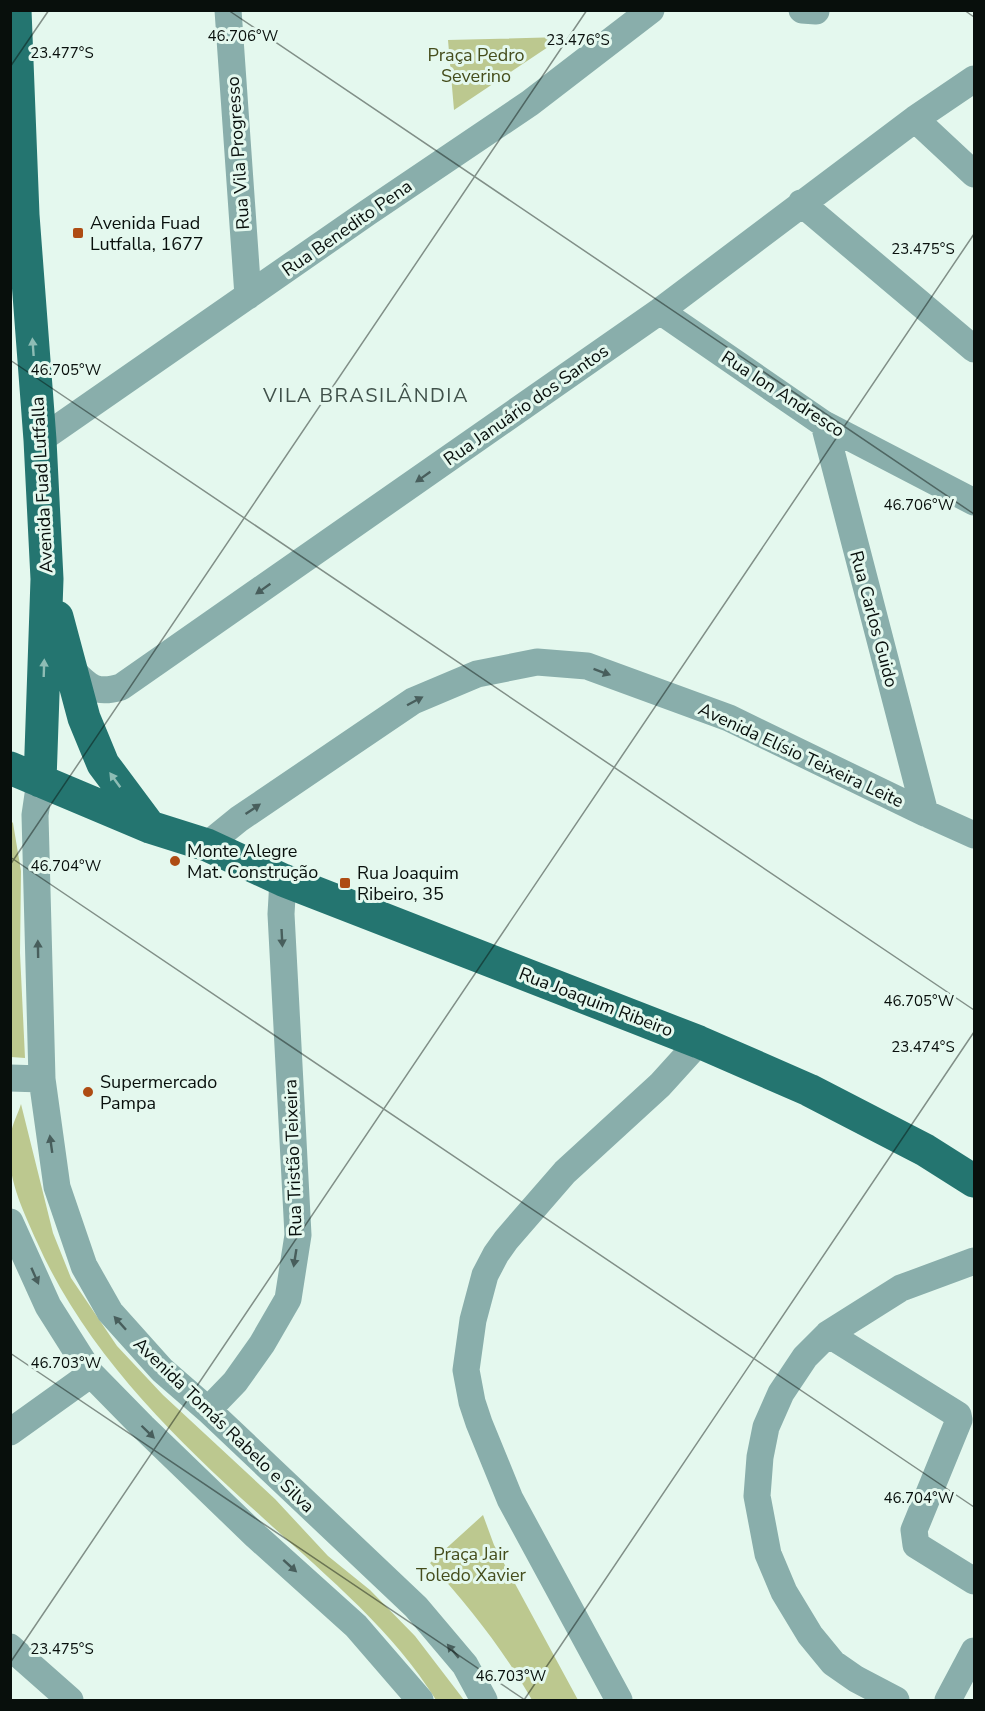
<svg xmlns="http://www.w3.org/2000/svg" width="985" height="1711" viewBox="0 0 985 1711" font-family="'Nunito Sans',sans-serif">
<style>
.green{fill:#bcc88f}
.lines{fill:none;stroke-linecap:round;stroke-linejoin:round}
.minor{stroke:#89aeab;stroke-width:27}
.major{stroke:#247570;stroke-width:33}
.oneway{fill:#8ebdb5}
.oneway2{fill:#485e5c}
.ticks{fill:none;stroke:#080f0c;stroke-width:1.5;stroke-opacity:0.45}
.poi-dot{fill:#ae4c13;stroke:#e4f8ee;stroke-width:2}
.labels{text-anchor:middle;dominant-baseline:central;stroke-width:6;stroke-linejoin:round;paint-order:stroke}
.park-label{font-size:18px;fill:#454d1c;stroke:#e4f8ee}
.street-label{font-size:18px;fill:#080f0c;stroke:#e4f8ee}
.poi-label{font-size:18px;fill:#080f0c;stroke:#e4f8ee;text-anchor:start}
.neighbourhood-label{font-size:20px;letter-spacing:1.5px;fill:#40514a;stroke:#e4f8ee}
.ticks-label{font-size:15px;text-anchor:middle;fill:#080f0c;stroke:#e4f8ee;stroke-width:6;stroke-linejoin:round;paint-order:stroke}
</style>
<rect width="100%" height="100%" fill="#e4f8ee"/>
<path class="green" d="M 563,37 L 454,110 L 448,40 Z
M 11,821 L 13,823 L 21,871 L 20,953 L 25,1058 L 11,1057 Z
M 21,1104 L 53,1233 L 71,1278 L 117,1346 L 163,1395 L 275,1499 L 328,1556 L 370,1590 L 415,1636 L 464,1700 L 436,1700 C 392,1629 323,1573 262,1517 C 174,1438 86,1352 37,1242 C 22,1208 4,1173 11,1134 C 12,1124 18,1114 21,1104 Z
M 483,1515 L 494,1545 L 578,1700 L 532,1700 C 504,1650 468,1606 430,1563 Z"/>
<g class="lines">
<path class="minor" d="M 228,10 L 248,296
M 802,10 L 816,11
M 915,119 L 974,174
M 801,203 L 974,349
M 660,311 L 824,424 L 974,502
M 824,424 L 925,813
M 40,440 L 367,213 L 530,103 L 651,10
M 69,667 C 88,686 94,695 121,687 L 660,311 L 915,119 L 974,79
M 40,781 L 35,815 L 42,1079 L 57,1187 L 84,1266 L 110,1312 L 162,1370 L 208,1410 L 416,1607 L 465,1665 L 484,1700
M 207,845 L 239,819 L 413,701 L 477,674 L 537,662 L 587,666 L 729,718 L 925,813 L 974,835
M 10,1078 L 42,1079
M 10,1222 L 48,1306 L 91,1374 L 143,1427 L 256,1536 L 356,1626 L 420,1700
M 828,1334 L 958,1415 L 959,1420 L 914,1530 L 916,1545 L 974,1581
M 208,1410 L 235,1382 L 262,1344 L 288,1299 L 298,1235 L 281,914 L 283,880
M 10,1432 L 91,1374
M 10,1647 L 70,1700
M 619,1700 L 510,1499 L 479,1423 L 472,1402 L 466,1370 L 473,1320 L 485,1275 L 496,1254 L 506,1240 L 565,1172 L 660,1085 L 699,1042
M 896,1700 L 856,1679 L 833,1663 L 810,1635 L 784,1592 L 768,1554 L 757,1496 L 760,1457 L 766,1427 L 781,1393 L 805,1357 L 828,1334 L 901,1288 L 974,1261
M 948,1700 L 974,1651"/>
<path class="major" d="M 15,10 L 23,215 L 40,440 L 47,579 L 40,781
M 57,617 L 84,718 L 103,764 L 150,827
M 10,768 L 150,827 L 207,845 L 283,880 L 699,1042 L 809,1090 L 925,1150 L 974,1181"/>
</g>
<defs><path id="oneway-solid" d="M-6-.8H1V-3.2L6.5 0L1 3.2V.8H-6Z" transform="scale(1.5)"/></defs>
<g class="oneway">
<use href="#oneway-solid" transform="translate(33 347) rotate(-94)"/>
<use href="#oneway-solid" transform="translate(44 668) rotate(-88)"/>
<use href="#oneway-solid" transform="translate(115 780) rotate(-126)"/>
</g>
<g class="oneway2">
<use href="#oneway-solid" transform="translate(423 477) rotate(145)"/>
<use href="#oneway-solid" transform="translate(263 589) rotate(145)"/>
<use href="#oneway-solid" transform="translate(602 672) rotate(20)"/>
<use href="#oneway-solid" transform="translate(415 701) rotate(-28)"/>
<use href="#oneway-solid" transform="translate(253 809) rotate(-34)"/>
<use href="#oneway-solid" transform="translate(282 938) rotate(87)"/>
<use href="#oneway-solid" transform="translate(38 949) rotate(-91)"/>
<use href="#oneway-solid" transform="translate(51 1144) rotate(-98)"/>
<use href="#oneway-solid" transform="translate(295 1258) rotate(99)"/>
<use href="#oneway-solid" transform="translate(35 1276) rotate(66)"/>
<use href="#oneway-solid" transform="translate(120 1323) rotate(-132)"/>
<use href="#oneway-solid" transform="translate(148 1432) rotate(44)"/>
<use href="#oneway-solid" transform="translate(290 1566) rotate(42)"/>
<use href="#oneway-solid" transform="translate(453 1651) rotate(-130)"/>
</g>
<path class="ticks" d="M 228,10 L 974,514M 964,10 L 974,17M 10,67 L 49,10M 10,360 L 974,1010M 10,857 L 974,1507M 10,865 L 587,10M 10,1353 L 525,1700M 10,1663 L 974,234M 524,1700 L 974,1032"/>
<g class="poi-dot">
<rect x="72" y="227" width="12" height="12" rx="3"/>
<circle cx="175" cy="861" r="6"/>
<rect x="339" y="877" width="12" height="12" rx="3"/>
<circle cx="88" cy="1092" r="6"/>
</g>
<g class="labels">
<g class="park-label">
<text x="476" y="55">Praça Pedro<tspan x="476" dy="21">Severino</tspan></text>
<text x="471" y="1554">Praça Jair<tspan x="471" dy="21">Toledo Xavier</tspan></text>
</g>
<g class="street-label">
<text transform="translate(238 153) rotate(-94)">Rua Vila Progresso</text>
<text transform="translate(347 228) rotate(-35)">Rua Benedito Pena</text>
<text transform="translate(783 394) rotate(33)">Rua Ion Andresco</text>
<text transform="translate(526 405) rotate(-35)">Rua Januário dos Santos</text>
<text transform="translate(42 485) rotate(-93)">Avenida Fuad Lutfalla</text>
<text transform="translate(874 619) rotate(75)">Rua Carlos Guido</text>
<text transform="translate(801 755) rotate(25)">Avenida Elísio Teixeira Leite</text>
<text transform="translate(596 1002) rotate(21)">Rua Joaquim Ribeiro</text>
<text transform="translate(293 1158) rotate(-92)">Rua Tristão Teixeira</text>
<text transform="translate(224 1425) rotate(44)">Avenida Tomás Rabelo e Silva</text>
</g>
<g class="poi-label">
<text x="90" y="223">Avenida Fuad<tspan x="90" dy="21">Lutfalla, 1677</tspan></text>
<text x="187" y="851">Monte Alegre<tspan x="187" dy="21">Mat. Construção</tspan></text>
<text x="357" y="873">Rua Joaquim<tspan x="357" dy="21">Ribeiro, 35</tspan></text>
<text x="100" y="1082">Supermercado<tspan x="100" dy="21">Pampa</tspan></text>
</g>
<g class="neighbourhood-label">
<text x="366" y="395">VILA BRASILÂNDIA</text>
</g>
</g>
<g class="ticks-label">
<text x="243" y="41">46.706°W</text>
<text x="578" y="45">23.476°S</text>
<text x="62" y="58">23.477°S</text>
<text x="923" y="254">23.475°S</text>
<text x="66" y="375">46.705°W</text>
<text x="919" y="510">46.706°W</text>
<text x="66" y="871">46.704°W</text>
<text x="919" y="1006">46.705°W</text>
<text x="923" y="1052">23.474°S</text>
<text x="66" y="1368">46.703°W</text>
<text x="919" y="1503">46.704°W</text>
<text x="62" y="1654">23.475°S</text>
<text x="511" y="1681">46.703°W</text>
</g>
<rect width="985" height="1711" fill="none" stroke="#080f0c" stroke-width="24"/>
</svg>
